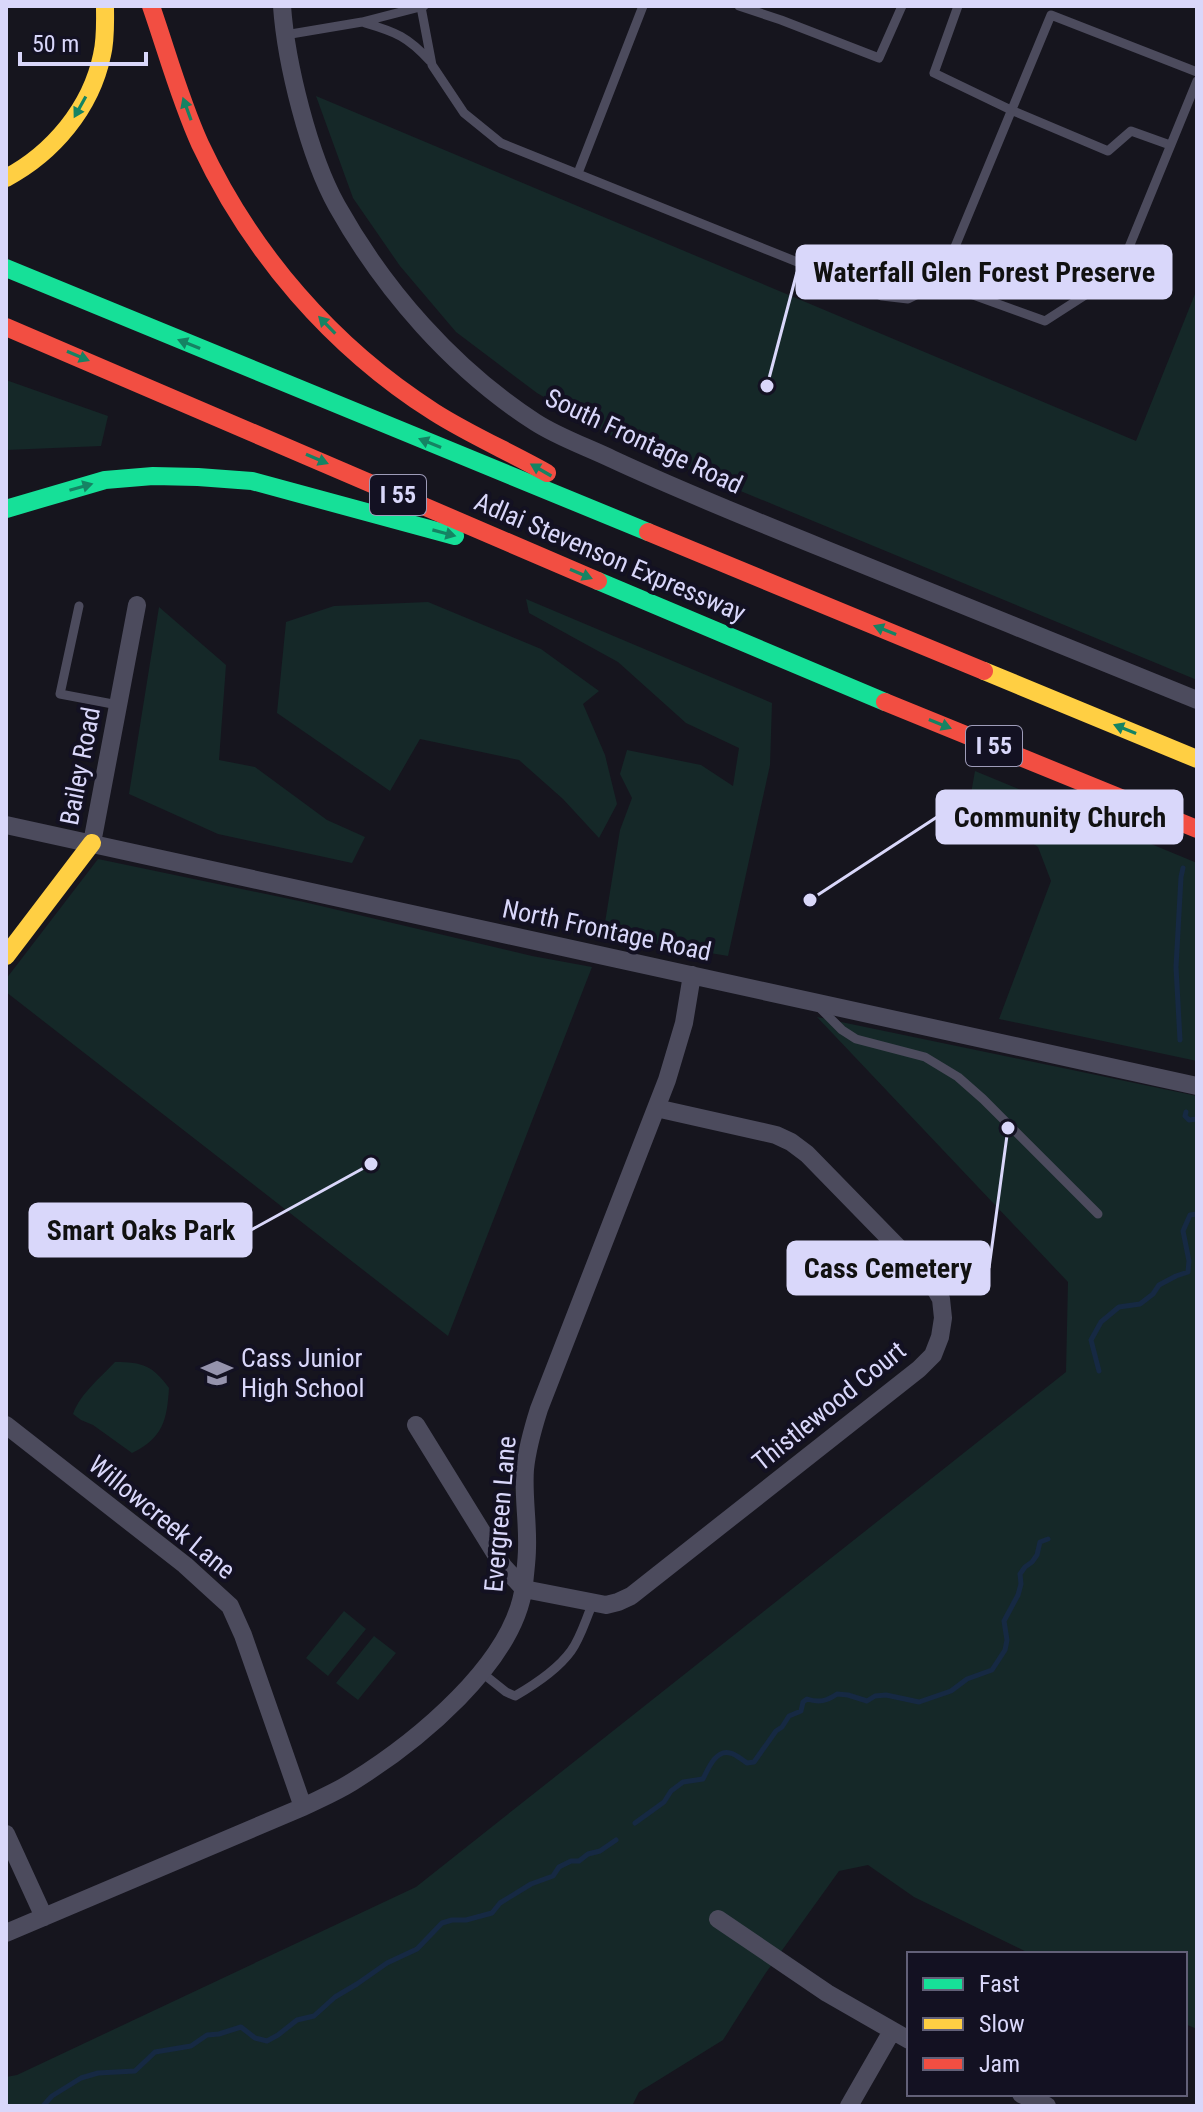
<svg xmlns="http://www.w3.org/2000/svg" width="1203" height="2112" viewBox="0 0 1203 2112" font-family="'Roboto Condensed',sans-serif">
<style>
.green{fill:#152828}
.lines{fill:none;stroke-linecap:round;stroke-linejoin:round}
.stream{stroke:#162943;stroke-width:5}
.lane{stroke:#4c4b5d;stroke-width:9}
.street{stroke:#4c4b5d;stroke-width:18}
.fast{stroke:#16e098;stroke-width:18}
.slow{stroke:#ffcf43;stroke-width:18}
.jam{stroke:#f24e42;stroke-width:18}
.oneway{fill:#158363}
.labels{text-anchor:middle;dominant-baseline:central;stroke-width:8;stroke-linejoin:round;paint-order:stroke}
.shield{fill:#131122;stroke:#9e9cb9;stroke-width:2}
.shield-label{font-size:24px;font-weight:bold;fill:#d9d7fa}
.street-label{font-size:26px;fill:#d9d7fa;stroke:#131122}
.poi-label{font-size:26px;fill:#d9d7fa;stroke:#131122;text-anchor:start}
.leader{fill:none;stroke:#d9d7fa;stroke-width:3}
.callout-dot{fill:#d9d7fa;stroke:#131122;stroke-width:3}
.callout{fill:#d9d7fa;stroke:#d9d7fa;stroke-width:3}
.callout-label{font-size:28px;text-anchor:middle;font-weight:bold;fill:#111}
</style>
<rect width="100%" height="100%" fill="#16151e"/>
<path class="green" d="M 316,96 L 1136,441 L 1197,289 L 1197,680 L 620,441 L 537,393 L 456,332 L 400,266 L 353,198 Z
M 6,380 L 108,416 L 101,446 L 6,450 Z
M 526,599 L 772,703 L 770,765 L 728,956 L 603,935 L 620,830 L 632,798 L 620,774 L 627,750 L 701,765 L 733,786 L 739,748 L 686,723 L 618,662 L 529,613 Z
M 428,602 L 541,649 L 599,691 L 583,704 L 605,755 L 617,804 L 599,838 L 563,799 L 519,760 L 420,739 L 390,791 L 277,713 L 286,622 L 334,606 Z
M 159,607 L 226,665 L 219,760 L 255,767 L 327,820 L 365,837 L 352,863 L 218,834 L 129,794 Z
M 975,771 L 1197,863 L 1197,1061 L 999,1019 L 1051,881 L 1038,847 L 970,799 Z
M 98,859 L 304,902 L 532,956 L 592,967 L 448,1336 L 6,992 L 6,979 Z
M 817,1017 L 1197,1096 L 1197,2029 L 1185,2024 L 1185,1954 L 1031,1954 L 914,1897 L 868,1865 L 839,1871 L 765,1974 L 723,2040 L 639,2092 L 632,2106 L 6,2106 L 6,2077 L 17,2075 L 416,1887 L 1066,1372 L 1068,1282 Z
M 115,1362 C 143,1362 153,1366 169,1388 C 167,1420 163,1438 132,1453 L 93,1425 L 81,1420 L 73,1414 C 80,1394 101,1377 115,1362 Z
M 344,1611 L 366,1629 L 328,1676 L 306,1658 Z
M 374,1636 L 396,1653 L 358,1700 L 336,1683 Z"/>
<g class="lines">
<path class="stream" d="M 1180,1040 L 1176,967 L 1181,877 L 1183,868
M 1186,1112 L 1185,1116 L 1189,1120 L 1197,1119
M 1099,1371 L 1091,1340 L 1101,1322 L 1119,1307 L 1140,1304 L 1153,1294 L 1159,1285 L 1176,1276 L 1188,1272 L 1189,1261 L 1183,1231 L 1190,1215 L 1197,1214
M 635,1823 L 664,1802 L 671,1791 L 683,1782 L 703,1779 C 708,1769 716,1749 730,1753 C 736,1754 742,1760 747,1763 L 754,1762 L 776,1731 L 782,1727 L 789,1716 L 801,1711 L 803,1702 L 807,1699 C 819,1703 827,1701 837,1694 L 848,1695 L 867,1701 L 875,1696 L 886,1695 L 919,1702 L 951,1691 L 967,1679 L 992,1670 L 1005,1650 L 1007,1640 L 1004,1621 L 1018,1595 L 1021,1584 L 1020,1574 L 1025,1567 L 1032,1562 L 1037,1555 L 1040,1542 L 1048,1539
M 43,2106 L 52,2096 L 81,2078 L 98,2073 L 135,2071 L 155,2052 L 191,2046 L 207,2035 L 219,2034 L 241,2027 L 255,2038 L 267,2041 L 278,2035 L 297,2020 L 314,2016 L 335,1997 L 357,1984 L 387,1963 L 417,1949 L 442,1923 L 452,1920 L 466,1920 L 492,1913 L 500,1903 L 531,1884 L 553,1876 L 559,1867 L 571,1861 L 579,1861 L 588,1854 L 600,1851 L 616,1840"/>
<path class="lane" d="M 739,6 L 781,20 L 879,58 L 902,6
M 958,6 L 934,73 L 1011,110 L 1108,151 L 1131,131 L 1170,145
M 421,7 L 432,65 L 464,113 L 501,143 L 882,296 L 908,299 L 940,283 L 1045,321 L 1118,274 L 1197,81
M 365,23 C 396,32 408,37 430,61
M 285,35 L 362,22 L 424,6
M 578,173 L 643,6
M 940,283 L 1051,15 L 1197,72
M 79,606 L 60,694 L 118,705
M 818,1006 L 842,1030 L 856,1039 L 925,1057 L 958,1077 L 983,1099 L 1098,1214
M 481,1672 L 506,1692 L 515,1696 C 534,1685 558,1669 571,1651 C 581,1637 586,1618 593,1603"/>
<path class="street" d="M 282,6 C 286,63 309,156 337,206 C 384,290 453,369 535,422 C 558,437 587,447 612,459 C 683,492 755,521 827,550 C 950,600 1074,650 1197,700
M 6,825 L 1197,1086
M 92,843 L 137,605
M 6,1425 L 185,1565 L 230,1606 L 243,1635 L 303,1807
M 416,1425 L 503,1566 L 524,1589 L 606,1605 L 618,1602 L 631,1596 L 919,1369 L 933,1355 L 940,1337 L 943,1318 L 941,1299 L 930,1280 L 807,1154 L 791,1142 L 776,1135 L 656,1108
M 6,1834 L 44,1917
M 718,1919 L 827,1993 L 909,2040
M 6,1933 L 303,1807 C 319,1799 336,1792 352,1782 C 415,1743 515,1663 524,1585 C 525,1573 527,1560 527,1548 C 528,1522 523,1495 525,1469 C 527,1449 533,1428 539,1409 L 667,1080 L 684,1023 L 692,975
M 1021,2094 L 1047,2106
M 849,2106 L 892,2031"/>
<path class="fast" d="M 6,268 L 648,532
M 6,509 L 105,480 L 153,476 L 198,477 L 252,481 L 455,536
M 598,581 L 885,702"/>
<path class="slow" d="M 6,178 C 53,153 91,108 102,55 C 106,39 105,22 105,6
M 984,671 L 1197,759
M 6,956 L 92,843"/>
<path class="jam" d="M 151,6 C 167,52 180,100 200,144 C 251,253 332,347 434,412 C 470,435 510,452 547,473
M 6,327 L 598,581
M 648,532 L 984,671
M 885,702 L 1197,829"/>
</g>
<defs><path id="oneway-solid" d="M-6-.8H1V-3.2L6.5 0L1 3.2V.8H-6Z" transform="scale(2)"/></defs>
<g class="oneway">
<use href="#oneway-solid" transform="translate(80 107) rotate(119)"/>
<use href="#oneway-solid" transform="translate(187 109) rotate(-110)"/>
<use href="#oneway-solid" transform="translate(327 325) rotate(-134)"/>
<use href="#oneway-solid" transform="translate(189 344) rotate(-158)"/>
<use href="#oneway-solid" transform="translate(78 356) rotate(23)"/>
<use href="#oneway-solid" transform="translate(430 443) rotate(-158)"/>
<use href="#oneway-solid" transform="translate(317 459) rotate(23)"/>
<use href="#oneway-solid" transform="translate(541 470) rotate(-150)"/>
<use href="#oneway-solid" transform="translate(81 487) rotate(-16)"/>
<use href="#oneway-solid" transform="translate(444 533) rotate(15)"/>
<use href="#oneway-solid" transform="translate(581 574) rotate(23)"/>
<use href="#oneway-solid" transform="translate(885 630) rotate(-158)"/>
<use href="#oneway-solid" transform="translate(940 724) rotate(22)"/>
<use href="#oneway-solid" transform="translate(1125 729) rotate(-158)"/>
</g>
<defs>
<symbol id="school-bare" viewBox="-9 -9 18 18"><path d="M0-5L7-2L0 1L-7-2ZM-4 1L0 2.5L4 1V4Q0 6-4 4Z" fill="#9593ad" stroke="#131122" stroke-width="2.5" paint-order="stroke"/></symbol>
</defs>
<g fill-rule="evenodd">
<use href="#school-bare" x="195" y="1351" width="44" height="44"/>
</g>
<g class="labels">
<g class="shield">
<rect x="370" y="475" width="56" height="40" rx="6"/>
<rect x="966" y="726" width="56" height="40" rx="6"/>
</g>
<g class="shield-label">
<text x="398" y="495">I 55</text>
<text x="994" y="746">I 55</text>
</g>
<g class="street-label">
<text transform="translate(644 441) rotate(25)">South Frontage Road</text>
<text transform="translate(610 557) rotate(23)">Adlai Stevenson Expressway</text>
<text transform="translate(80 766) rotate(-79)">Bailey Road</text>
<text transform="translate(607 930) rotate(12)">North Frontage Road</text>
<text transform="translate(829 1406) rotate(-39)">Thistlewood Court</text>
<text transform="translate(500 1514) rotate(-85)">Evergreen Lane</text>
<text transform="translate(162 1517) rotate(39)">Willowcreek Lane</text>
</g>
<g class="poi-label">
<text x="241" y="1358">Cass Junior<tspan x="241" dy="30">High School</tspan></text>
</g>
</g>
<path class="leader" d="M767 386L797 272M810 900L937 817M371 1164L251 1230M1008 1128L989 1268"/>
<g class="callout-dot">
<circle cx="767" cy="386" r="8"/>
<circle cx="810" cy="900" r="8"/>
<circle cx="371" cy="1164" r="8"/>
<circle cx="1008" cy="1128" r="8"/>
</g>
<g class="callout">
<rect x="797" y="246" width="374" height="52" rx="8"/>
<rect x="937" y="791" width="245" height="52" rx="8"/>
<rect x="30" y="1204" width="221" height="52" rx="8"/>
<rect x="788" y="1242" width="201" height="52" rx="8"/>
</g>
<g class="callout-label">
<text x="984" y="282">Waterfall Glen Forest Preserve</text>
<text x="1060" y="827">Community Church</text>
<text x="141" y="1240">Smart Oaks Park</text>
<text x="888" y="1278">Cass Cemetery</text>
</g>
<rect width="1203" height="2112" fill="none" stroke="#d9d7fa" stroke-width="16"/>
<rect x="907" y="1952" width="280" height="144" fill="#131122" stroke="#626078" stroke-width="2"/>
<rect x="923" y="1978" width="40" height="12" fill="#16e098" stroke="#626078" stroke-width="2"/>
<text x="979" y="1992" font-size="24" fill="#d9d7fa">Fast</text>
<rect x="923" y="2018" width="40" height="12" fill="#ffcf43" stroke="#626078" stroke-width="2"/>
<text x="979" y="2032" font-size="24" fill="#d9d7fa">Slow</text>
<rect x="923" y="2058" width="40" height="12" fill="#f24e42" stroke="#626078" stroke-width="2"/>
<text x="979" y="2072" font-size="24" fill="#d9d7fa">Jam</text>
<path d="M20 52v12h126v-12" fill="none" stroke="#d9d7fa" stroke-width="4"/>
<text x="32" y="52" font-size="24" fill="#d9d7fa" stroke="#131122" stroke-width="6" paint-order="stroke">50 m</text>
</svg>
